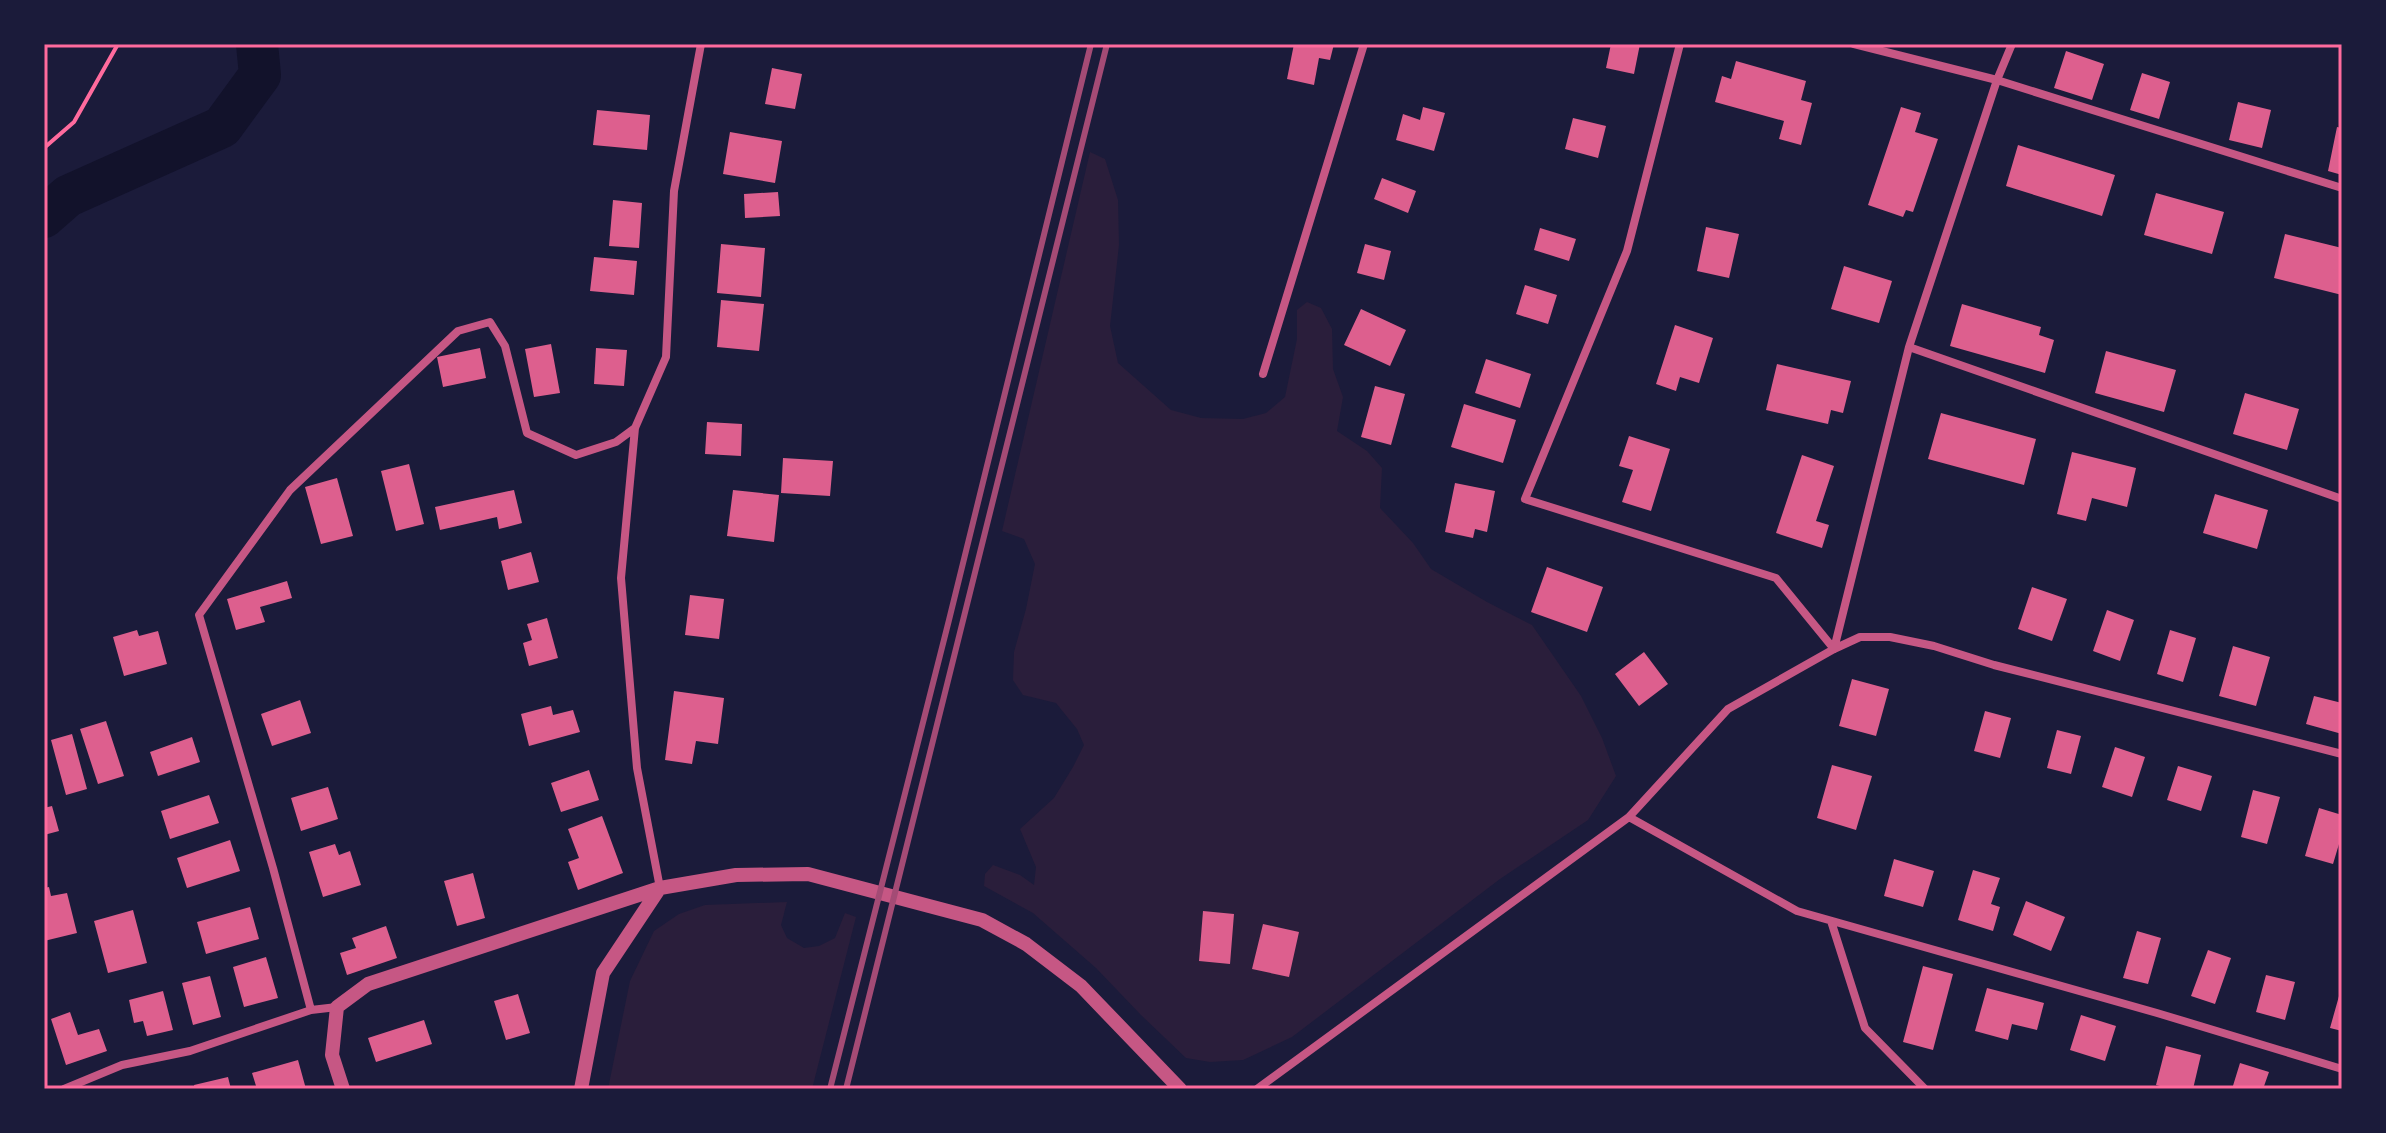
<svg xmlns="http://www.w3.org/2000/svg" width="2386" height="1133" viewBox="0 0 2386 1133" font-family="Roboto,sans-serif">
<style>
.green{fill:#2a1e3b}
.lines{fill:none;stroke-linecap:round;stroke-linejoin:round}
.river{stroke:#12122b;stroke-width:42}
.building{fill:#dd5f8e}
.path{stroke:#ff6b9d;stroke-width:4}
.minor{stroke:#c65784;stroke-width:8}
.tertiary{stroke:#c65784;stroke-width:14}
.rail{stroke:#a44b75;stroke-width:6}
.neatline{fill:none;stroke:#ff6b9d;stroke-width:3}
</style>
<rect width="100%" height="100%" fill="#1b1b3a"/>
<path class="green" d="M 1090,152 L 1105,159 L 1118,200 L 1119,245 L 1110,326 L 1118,363 L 1171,410 L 1201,418 L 1243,419 L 1266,413 L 1285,397 L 1297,339 L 1297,310 L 1307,302 L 1321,308 L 1332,329 L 1333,369 L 1343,397 L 1337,431 L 1367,451 L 1382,468 L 1380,508 L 1413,543 L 1431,569 L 1487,602 L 1532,625 L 1581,696 L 1602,738 L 1616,776 L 1588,820 L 1500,879 L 1292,1037 L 1243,1060 L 1210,1062 L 1186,1058 L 1141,1015 L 1096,968 L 1033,913 L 984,886 L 985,874 L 993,865 L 1020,875 L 1034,885 L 1036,867 L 1020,829 L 1054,798 L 1073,767 L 1084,745 L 1077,729 L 1056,703 L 1023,695 L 1013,680 L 1014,652 L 1026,609 L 1035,564 L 1024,539 L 1002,531 Z
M 787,902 L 781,925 L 787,938 L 804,948 L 819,946 L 835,938 L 845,913 L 856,917 L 812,1089 L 608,1089 L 630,981 L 654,931 L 679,914 L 705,905 Z"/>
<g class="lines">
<path class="river" d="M 44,217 L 68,196 L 222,127 L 260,75 L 257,44"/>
</g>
<path class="building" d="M 1294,44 L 1334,44 L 1330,60 L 1319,58 L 1314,85 L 1287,79 Z
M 1611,44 L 1640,44 L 1634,74 L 1606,68 Z
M 2066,51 L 2104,64 L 2092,100 L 2054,88 Z
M 1736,61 L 1806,81 L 1801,100 L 1812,103 L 1801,145 L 1779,139 L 1784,121 L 1715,102 L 1722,76 L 1731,79 Z
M 772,68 L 802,74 L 795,109 L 765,104 Z
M 2142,73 L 2170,82 L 2159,119 L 2130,110 Z
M 2238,102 L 2271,110 L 2262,148 L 2229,140 Z
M 1423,107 L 1445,113 L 1434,151 L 1396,140 L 1403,114 L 1420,120 Z
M 1901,107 L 1921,113 L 1915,132 L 1938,139 L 1913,212 L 1906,210 L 1903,217 L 1868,205 Z
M 597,110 L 650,115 L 647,150 L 593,145 Z
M 1573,118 L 1606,126 L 1598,158 L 1565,149 Z
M 2337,127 L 2342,128 L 2342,175 L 2328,171 Z
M 730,132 L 782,141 L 775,183 L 723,174 Z
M 2018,145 L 2115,175 L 2102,216 L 2006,186 Z
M 1382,178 L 1416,191 L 1408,213 L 1374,199 Z
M 778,192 L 780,216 L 745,218 L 744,194 Z
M 2156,193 L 2224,212 L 2212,254 L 2144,235 Z
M 613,200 L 642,203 L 639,248 L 609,246 Z
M 1706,227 L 1739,234 L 1729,278 L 1697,271 Z
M 1540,228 L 1576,239 L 1569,261 L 1534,250 Z
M 2285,234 L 2342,248 L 2342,295 L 2274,278 Z
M 721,244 L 765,248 L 761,297 L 717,293 Z
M 1365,244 L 1391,251 L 1384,280 L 1357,273 Z
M 594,257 L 637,261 L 634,295 L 590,291 Z
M 1844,266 L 1892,281 L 1879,323 L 1831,309 Z
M 1525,285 L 1557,295 L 1548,324 L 1516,314 Z
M 721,300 L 764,304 L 759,351 L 717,347 Z
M 1962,304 L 2041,327 L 2039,335 L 2054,340 L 2045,373 L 1950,346 Z
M 1361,309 L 1406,330 L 1390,366 L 1344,345 Z
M 1675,325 L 1713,338 L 1699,383 L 1680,377 L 1676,391 L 1656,384 Z
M 551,344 L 560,393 L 534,397 L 525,349 Z
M 480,348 L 486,378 L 443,387 L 437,357 Z
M 596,348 L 627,350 L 624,386 L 594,384 Z
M 2106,351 L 2176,370 L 2164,412 L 2095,393 Z
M 1486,359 L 1531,374 L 1520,408 L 1475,393 Z
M 1777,364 L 1851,381 L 1843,413 L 1831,410 L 1828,424 L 1766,410 Z
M 1375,386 L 1405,394 L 1391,445 L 1361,437 Z
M 2245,393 L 2299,409 L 2287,450 L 2233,434 Z
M 1464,404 L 1516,420 L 1503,463 L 1451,447 Z
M 1941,413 L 2036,439 L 2024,485 L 1928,459 Z
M 707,422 L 742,424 L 741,456 L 705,454 Z
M 1629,436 L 1670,449 L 1651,511 L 1622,502 L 1633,470 L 1619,466 Z
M 2072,452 L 2136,468 L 2127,507 L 2092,498 L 2086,521 L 2057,514 Z
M 1802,455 L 1834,466 L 1816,521 L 1829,525 L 1822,548 L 1776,533 Z
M 783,458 L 833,461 L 830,496 L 781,493 Z
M 409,464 L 424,524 L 396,531 L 381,471 Z
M 337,478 L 353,536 L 321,544 L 305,487 Z
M 1455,483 L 1495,491 L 1487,532 L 1475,529 L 1473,538 L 1445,532 Z
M 514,490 L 522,523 L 499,529 L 497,517 L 440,530 L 435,507 Z
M 733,490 L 779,495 L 774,542 L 727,536 Z
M 2215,494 L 2268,510 L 2257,549 L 2203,533 Z
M 531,552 L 539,582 L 508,590 L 501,561 Z
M 1547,567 L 1603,587 L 1587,632 L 1531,612 Z
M 287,581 L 292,598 L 260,607 L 265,622 L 236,630 L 227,599 Z
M 2032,587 L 2067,599 L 2052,641 L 2018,629 Z
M 690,595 L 724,599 L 719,639 L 685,635 Z
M 2107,610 L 2134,620 L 2120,661 L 2093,651 Z
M 547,618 L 558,658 L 529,666 L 523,643 L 532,640 L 527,624 Z
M 137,630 L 139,636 L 158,631 L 167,664 L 124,676 L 113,637 Z
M 2170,630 L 2196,638 L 2183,682 L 2157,674 Z
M 2233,646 L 2270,657 L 2256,706 L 2219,696 Z
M 1644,652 L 1668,684 L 1639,706 L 1615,674 Z
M 1852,679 L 1889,689 L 1876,736 L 1839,726 Z
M 674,691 L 724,698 L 718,744 L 696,741 L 692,764 L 665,760 Z
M 2314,696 L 2342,703 L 2342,734 L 2306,724 Z
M 300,700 L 311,733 L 272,746 L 261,714 Z
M 551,706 L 553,715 L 573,710 L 580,732 L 529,746 L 521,714 Z
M 1985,711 L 2011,718 L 2000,758 L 1974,751 Z
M 106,721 L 124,776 L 98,784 L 80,729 Z
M 2057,730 L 2081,736 L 2071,774 L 2047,768 Z
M 72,734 L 87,789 L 66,795 L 51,740 Z
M 192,737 L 200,762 L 158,776 L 150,752 Z
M 2115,747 L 2145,757 L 2132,797 L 2102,787 Z
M 1832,765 L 1872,776 L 1856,830 L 1817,818 Z
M 2178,766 L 2212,776 L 2201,811 L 2167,800 Z
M 589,770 L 599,800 L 561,812 L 551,783 Z
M 328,787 L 338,819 L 301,831 L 291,798 Z
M 2253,790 L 2280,797 L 2267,844 L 2241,837 Z
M 209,795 L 219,823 L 170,839 L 161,811 Z
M 52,806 L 59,831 L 44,835 L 44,808 Z
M 2319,808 L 2342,815 L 2342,834 L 2333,864 L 2305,856 Z
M 602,816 L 623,873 L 578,890 L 568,862 L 579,858 L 568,829 Z
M 230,840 L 240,871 L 187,888 L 177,858 Z
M 335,844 L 339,855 L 350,851 L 361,885 L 323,897 L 309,852 Z
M 1894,859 L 1934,871 L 1923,907 L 1884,896 Z
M 1973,870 L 2000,878 L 1991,904 L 2000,907 L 1993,931 L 1958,920 Z
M 473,873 L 485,918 L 457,926 L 444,881 Z
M 49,887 L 51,896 L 67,893 L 77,933 L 44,941 L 44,888 Z
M 2026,901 L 2065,917 L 2051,951 L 2013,935 Z
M 250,907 L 259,939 L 206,954 L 197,922 Z
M 133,910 L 147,963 L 108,973 L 94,921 Z
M 1203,911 L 1234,914 L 1230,964 L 1199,961 Z
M 1263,924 L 1299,932 L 1289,977 L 1252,969 Z
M 386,926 L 397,958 L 347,975 L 340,953 L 356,948 L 352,938 Z
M 2137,931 L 2161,938 L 2148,984 L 2123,978 Z
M 2208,950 L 2231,958 L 2215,1004 L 2191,996 Z
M 266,957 L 278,998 L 244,1007 L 233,967 Z
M 1923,966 L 1953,974 L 1933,1050 L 1903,1042 Z
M 2266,975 L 2295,982 L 2285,1020 L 2256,1012 Z
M 210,976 L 221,1017 L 193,1025 L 182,983 Z
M 1987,988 L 2044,1003 L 2037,1030 L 2012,1024 L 2008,1040 L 1975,1031 Z
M 2341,989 L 2342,989 L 2342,1031 L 2330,1028 Z
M 163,991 L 173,1030 L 147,1036 L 143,1021 L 134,1023 L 129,1000 Z
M 518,994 L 530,1033 L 506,1040 L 494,1001 Z
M 70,1012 L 78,1035 L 99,1029 L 107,1051 L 66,1065 L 51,1019 Z
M 2081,1015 L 2116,1026 L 2105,1061 L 2070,1050 Z
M 424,1020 L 432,1044 L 376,1062 L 368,1038 Z
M 2166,1046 L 2201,1055 L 2193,1089 L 2171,1089 L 2156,1085 Z
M 298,1060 L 306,1089 L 257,1089 L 252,1073 Z
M 2240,1063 L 2269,1072 L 2263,1089 L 2232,1089 Z
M 228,1077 L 231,1089 L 195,1089 L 194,1085 Z"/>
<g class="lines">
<path class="path" d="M 44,148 L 74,122 L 118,44"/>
<path class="minor" d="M 1680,44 L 1627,251 L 1525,499 L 1776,578 L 1834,649
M 1854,44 L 1997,80 L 2342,188
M 1909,347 L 2342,499
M 1263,374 L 1364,44
M 1834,649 L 1909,347 L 1997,80 L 2012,44
M 1629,817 L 1797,911 L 2157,1013 L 2342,1069
M 660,888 L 637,768 L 621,578 L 635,428 L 666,357 L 674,191 L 701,44
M 1831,921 L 1865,1028 L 1925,1089
M 311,1010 L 273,868 L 199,615 L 290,490 L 458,331 L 490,322 L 505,346 L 527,433 L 576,455 L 616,442 L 635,428
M 64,1089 L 122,1065 L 190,1051 L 311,1010 L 337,1007
M 1257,1089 L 1629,817 L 1728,709 L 1834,649 L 1860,637 L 1890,637 L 1934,646 L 1994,665 L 2342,754"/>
<path class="tertiary" d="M 343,1089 L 332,1055 L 337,1007 L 368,984 L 660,888 L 736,875 L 808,874 L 982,920 L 1026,944 L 1081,986 L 1180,1089
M 581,1089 L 603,973 L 659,889"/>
<path class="rail" d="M 830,1089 L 949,620 L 1091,44
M 846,1089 L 1107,44"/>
</g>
<rect width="2386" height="1133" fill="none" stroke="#1b1b3a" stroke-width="92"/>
<rect x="46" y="46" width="2294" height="1041" class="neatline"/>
</svg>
